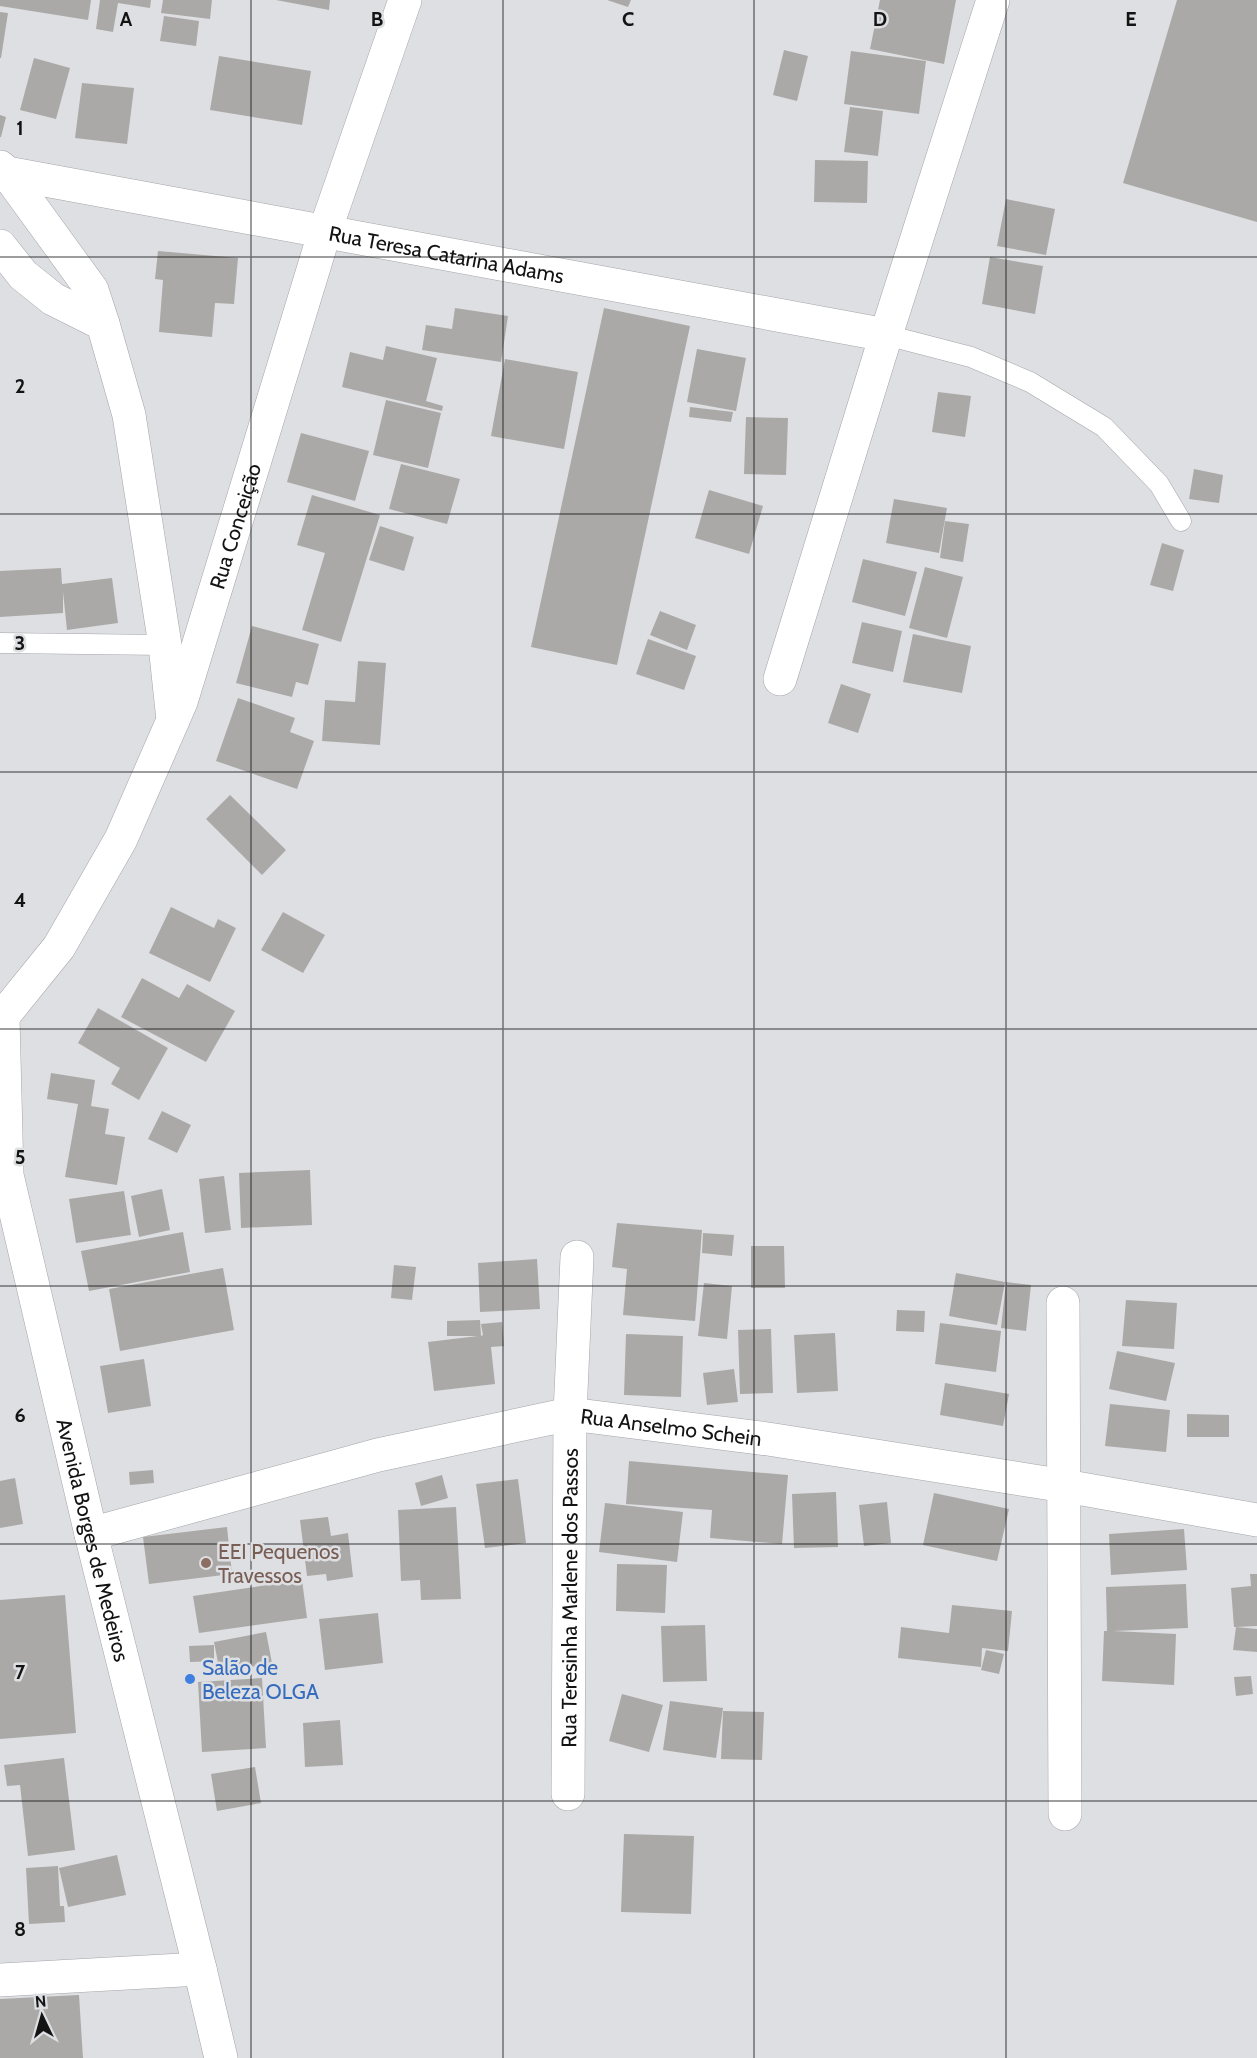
<svg xmlns="http://www.w3.org/2000/svg" width="1257" height="2058" viewBox="0 0 1257 2058" font-family="Cabin,sans-serif">
<style>
.building{fill:#aba9a7}
.lines{fill:none;stroke-linecap:round;stroke-linejoin:round}
.service-casing{stroke:#a4a5a8;stroke-width:21}
.minor-casing{stroke:#a4a5a8;stroke-width:34}
.tertiary-casing{stroke:#a4a5a8;stroke-width:34}
.secondary-casing{stroke:#a4a5a8;stroke-width:34}
.service{stroke:#fff;stroke-width:20}
.minor{stroke:#fff;stroke-width:33}
.tertiary{stroke:#fff;stroke-width:33}
.secondary{stroke:#fff;stroke-width:33}
.grid{fill:none;stroke:#131314;stroke-width:1.5;stroke-opacity:0.55}
.education-dot{fill:#8d6e63;stroke:#dddfe2;stroke-width:2}
.shop-dot{fill:#3f7fe0;stroke:#dddfe2;stroke-width:2}
.labels{text-anchor:middle;dominant-baseline:central;stroke-width:5;stroke-linejoin:round;paint-order:stroke}
.street-label{font-size:21px;fill:#131314;stroke:#dddfe2}
.education-label{font-size:21px;fill:#785e54;stroke:#dddfe2;text-anchor:start}
.shop-label{font-size:21px;fill:#366cbe;stroke:#dddfe2;text-anchor:start}
.grid-label{font-size:20px;text-anchor:middle;font-weight:bold;fill:#131314;stroke:#dddfe2;stroke-width:5;stroke-linejoin:round;paint-order:stroke}
</style>
<rect width="100%" height="100%" fill="#dddfe2"/>
<path class="building" d="M 0,0 L 91,0 L 88,20 L 0,6 Z
M 100,0 L 151,0 L 150,8 L 118,3 L 113,32 L 96,29 Z
M 163,0 L 212,0 L 210,19 L 161,13 Z
M 276,0 L 330,0 L 329,10 Z
M 607,0 L 631,0 L 628,7 Z
M 880,0 L 956,0 L 944,64 L 870,49 Z
M 1177,0 L 1257,0 L 1257,222 L 1123,183 Z
M 0,12 L 8,13 L 1,58 L 0,58 Z
M 164,16 L 199,21 L 196,46 L 160,41 Z
M 784,50 L 808,56 L 797,101 L 773,95 Z
M 851,51 L 926,61 L 919,114 L 844,104 Z
M 219,56 L 311,71 L 302,125 L 210,110 Z
M 34,58 L 70,68 L 56,119 L 20,110 Z
M 82,83 L 134,88 L 127,144 L 75,138 Z
M 850,107 L 883,111 L 878,156 L 844,152 Z
M 0,115 L 6,117 L 1,137 L 0,137 Z
M 815,160 L 868,161 L 867,203 L 814,202 Z
M 1006,199 L 1055,209 L 1046,255 L 997,246 Z
M 158,251 L 238,258 L 234,304 L 215,303 L 212,337 L 159,332 L 163,280 L 155,279 Z
M 990,257 L 1043,266 L 1035,314 L 982,304 Z
M 455,308 L 508,316 L 501,362 L 422,350 L 426,325 L 452,329 Z
M 604,308 L 690,326 L 617,665 L 531,647 Z
M 386,346 L 437,358 L 426,401 L 443,406 L 442,411 L 342,387 L 350,352 L 383,360 Z
M 697,349 L 746,358 L 736,411 L 687,402 Z
M 505,359 L 578,372 L 564,449 L 491,436 Z
M 938,392 L 971,396 L 965,437 L 932,432 Z
M 386,400 L 441,413 L 428,468 L 373,455 Z
M 690,407 L 733,412 L 731,422 L 689,417 Z
M 746,417 L 788,418 L 786,475 L 744,474 Z
M 301,433 L 369,451 L 355,501 L 287,482 Z
M 401,464 L 460,479 L 447,524 L 389,509 Z
M 1194,469 L 1223,475 L 1219,503 L 1189,499 Z
M 709,490 L 763,506 L 749,554 L 695,538 Z
M 312,495 L 380,515 L 341,642 L 302,630 L 325,553 L 297,545 Z
M 894,499 L 947,508 L 939,553 L 886,543 Z
M 945,521 L 969,524 L 963,562 L 940,558 Z
M 380,526 L 414,537 L 404,571 L 369,560 Z
M 1162,543 L 1184,550 L 1173,591 L 1150,585 Z
M 863,559 L 917,572 L 905,616 L 852,602 Z
M 925,567 L 963,577 L 947,638 L 909,628 Z
M 61,568 L 62,584 L 112,578 L 118,623 L 67,630 L 63,592 L 63,613 L 0,617 L 0,571 Z
M 660,611 L 696,625 L 687,650 L 650,635 Z
M 862,622 L 902,631 L 893,672 L 852,663 Z
M 252,626 L 319,644 L 308,685 L 296,682 L 292,697 L 236,683 Z
M 913,634 L 971,646 L 962,693 L 903,682 Z
M 648,639 L 696,656 L 684,690 L 636,674 Z
M 358,661 L 386,663 L 380,745 L 322,741 L 325,700 L 355,702 Z
M 841,684 L 871,694 L 858,733 L 828,723 Z
M 238,698 L 295,718 L 290,732 L 314,741 L 297,789 L 216,761 Z
M 230,795 L 286,850 L 262,875 L 206,819 Z
M 171,907 L 214,928 L 218,919 L 236,928 L 210,982 L 149,953 Z
M 283,912 L 325,935 L 303,973 L 261,950 Z
M 142,978 L 179,998 L 187,984 L 235,1011 L 206,1062 L 121,1017 Z
M 98,1008 L 168,1048 L 139,1100 L 111,1084 L 120,1068 L 78,1043 Z
M 51,1073 L 95,1080 L 91,1106 L 109,1109 L 105,1134 L 125,1137 L 117,1185 L 65,1177 L 78,1104 L 47,1099 Z
M 162,1111 L 191,1125 L 177,1153 L 148,1139 Z
M 310,1170 L 312,1225 L 241,1228 L 239,1173 Z
M 224,1176 L 231,1230 L 205,1233 L 199,1179 Z
M 162,1189 L 170,1230 L 139,1237 L 131,1196 Z
M 124,1191 L 131,1235 L 76,1243 L 69,1199 Z
M 617,1223 L 702,1230 L 695,1321 L 623,1315 L 627,1269 L 612,1267 Z
M 183,1232 L 190,1272 L 89,1291 L 81,1251 Z
M 703,1233 L 734,1235 L 732,1256 L 702,1253 Z
M 751,1246 L 784,1246 L 785,1288 L 751,1288 Z
M 537,1259 L 540,1309 L 480,1312 L 478,1263 Z
M 394,1265 L 416,1267 L 412,1300 L 391,1298 Z
M 223,1268 L 234,1330 L 120,1351 L 109,1289 Z
M 956,1273 L 1005,1282 L 997,1325 L 949,1316 Z
M 1006,1282 L 1031,1285 L 1026,1331 L 1001,1328 Z
M 704,1283 L 732,1286 L 727,1339 L 698,1336 Z
M 1126,1300 L 1177,1303 L 1174,1349 L 1122,1346 Z
M 897,1310 L 925,1311 L 924,1332 L 896,1331 Z
M 480,1320 L 481,1336 L 483,1335 L 481,1324 L 502,1322 L 504,1346 L 491,1347 L 495,1384 L 434,1391 L 428,1342 L 478,1336 L 447,1336 L 447,1321 Z
M 940,1323 L 1001,1331 L 996,1372 L 935,1364 Z
M 771,1329 L 773,1393 L 740,1394 L 738,1330 Z
M 835,1333 L 838,1391 L 797,1393 L 794,1335 Z
M 626,1334 L 683,1336 L 681,1397 L 624,1395 Z
M 1117,1351 L 1175,1363 L 1166,1401 L 1109,1389 Z
M 144,1359 L 151,1406 L 108,1413 L 100,1366 Z
M 734,1369 L 738,1402 L 707,1405 L 703,1373 Z
M 945,1383 L 1009,1394 L 1003,1426 L 940,1415 Z
M 1110,1404 L 1170,1410 L 1166,1452 L 1105,1446 Z
M 1187,1414 L 1229,1415 L 1229,1437 L 1187,1437 Z
M 629,1461 L 788,1475 L 782,1544 L 710,1538 L 712,1510 L 626,1504 Z
M 153,1470 L 154,1483 L 130,1485 L 129,1472 Z
M 442,1475 L 448,1498 L 421,1506 L 415,1483 Z
M 15,1478 L 23,1524 L 0,1528 L 0,1481 Z
M 518,1479 L 526,1543 L 485,1548 L 476,1484 Z
M 836,1492 L 838,1547 L 794,1548 L 792,1494 Z
M 934,1493 L 1009,1509 L 997,1561 L 923,1545 Z
M 887,1502 L 891,1543 L 864,1546 L 859,1505 Z
M 605,1503 L 683,1512 L 677,1562 L 599,1552 Z
M 456,1507 L 461,1599 L 421,1600 L 420,1580 L 401,1581 L 398,1510 Z
M 328,1517 L 331,1536 L 348,1533 L 353,1577 L 327,1581 L 326,1574 L 307,1576 L 300,1520 Z
M 227,1527 L 232,1574 L 149,1584 L 143,1537 Z
M 1184,1529 L 1187,1570 L 1111,1575 L 1109,1534 Z
M 617,1564 L 667,1565 L 665,1613 L 616,1611 Z
M 1250,1574 L 1257,1574 L 1257,1626 L 1236,1627 L 1257,1629 L 1257,1652 L 1233,1650 L 1236,1627 L 1234,1627 L 1231,1588 L 1251,1586 Z
M 302,1580 L 307,1618 L 199,1633 L 193,1596 Z
M 1186,1584 L 1188,1628 L 1113,1631 L 1176,1634 L 1174,1685 L 1102,1681 L 1104,1631 L 1107,1631 L 1106,1587 Z
M 65,1595 L 76,1733 L 0,1739 L 0,1600 Z
M 952,1605 L 1012,1611 L 1008,1651 L 982,1648 L 981,1667 L 898,1658 L 901,1627 L 949,1633 Z
M 378,1613 L 383,1663 L 325,1670 L 319,1619 Z
M 705,1625 L 707,1681 L 663,1682 L 661,1626 Z
M 266,1632 L 272,1663 L 220,1673 L 214,1642 Z
M 214,1645 L 214,1661 L 190,1662 L 189,1646 Z
M 986,1650 L 1004,1654 L 999,1674 L 981,1670 Z
M 1251,1676 L 1253,1694 L 1236,1696 L 1234,1677 Z
M 262,1678 L 266,1748 L 202,1752 L 198,1682 Z
M 622,1694 L 663,1705 L 649,1752 L 609,1741 Z
M 670,1701 L 723,1708 L 716,1758 L 663,1750 Z
M 723,1711 L 764,1712 L 762,1760 L 721,1759 Z
M 340,1720 L 343,1765 L 305,1767 L 303,1723 Z
M 64,1758 L 75,1850 L 28,1856 L 20,1785 L 7,1786 L 4,1765 Z
M 255,1767 L 261,1803 L 217,1811 L 211,1774 Z
M 624,1834 L 694,1836 L 691,1914 L 621,1912 Z
M 117,1855 L 126,1895 L 68,1907 L 59,1868 Z
M 58,1866 L 60,1906 L 64,1906 L 65,1922 L 29,1924 L 26,1868 Z
M 79,1995 L 83,2058 L 0,2058 L 0,1999 Z"/>
<g class="lines">
<defs>
<path id="service" d="M 886,335 L 971,357 L 1030,382 L 1104,427 L 1159,484 L 1181,521
M 0,643 L 165,645"/>
<g id="minor">
<path id="s1" d="M 7,173 L 886,335"/>
<path d="M 0,246 L 23,275 L 53,299 L 103,324"/>
<path d="M 780,679 L 886,335 L 993,0"/>
<path d="M 1063,1303 L 1065,1814"/>
<path id="s2" d="M 91,1534 L 378,1455 L 570,1414 L 768,1439 L 1065,1486 L 1257,1520"/>
<path id="s3" d="M 568,1794 L 570,1414 L 577,1257"/>
<path d="M 0,1980 L 200,1969"/>
</g>
<path id="tertiary" d="M 0,167 L 7,173 L 92,290 L 103,324 L 129,415 L 165,645 L 173,720"/>
<g id="secondary">
<path id="s4" d="M 3,1018 L 7,1175 L 91,1534 L 200,1969 L 221,2058"/>
<path id="s5" d="M 0,1020 L 59,947 L 121,839 L 181,702 L 325,231 L 405,0"/>
</g>
</defs>
<use href="#service" class="service-casing"/>
<use href="#minor" class="minor-casing"/>
<use href="#tertiary" class="tertiary-casing"/>
<use href="#secondary" class="secondary-casing"/>
<use href="#service" class="service"/>
<use href="#minor" class="minor"/>
<use href="#tertiary" class="tertiary"/>
<use href="#secondary" class="secondary"/>
</g>
<path class="grid" d="M 251,0 L 251,2058M 503,0 L 503,2058M 754,0 L 754,2058M 1006,0 L 1006,2058M 0,257 L 1257,257M 0,514 L 1257,514M 0,772 L 1257,772M 0,1029 L 1257,1029M 0,1286 L 1257,1286M 0,1544 L 1257,1544M 0,1801 L 1257,1801"/>
<circle class="education-dot" cx="206" cy="1563" r="6"/>
<circle class="shop-dot" cx="190" cy="1679" r="6"/>
<g class="labels">
<g class="street-label">
<text stroke="none"><textPath href="#s1" startOffset="447">Rua Teresa Catarina Adams</textPath></text>
<text stroke="none"><textPath href="#s5" startOffset="552">Rua Conceição</textPath></text>
<text stroke="none"><textPath href="#s2" startOffset="596">Rua Anselmo Schein</textPath></text>
<text stroke="none"><textPath href="#s4" startOffset="532">Avenida Borges de Medeiros</textPath></text>
<text stroke="none"><textPath href="#s3" startOffset="196">Rua Teresinha Marlene dos Passos</textPath></text>
</g>
<g class="education-label">
<text x="218" y="1551">EEI Pequenos<tspan x="218" dy="24">Travessos</tspan></text>
</g>
<g class="shop-label">
<text x="202" y="1667">Salão de<tspan x="202" dy="24">Beleza OLGA</tspan></text>
</g>
</g>
<g class="grid-label">
<text x="126" y="26">A</text>
<text x="377" y="26">B</text>
<text x="628" y="26">C</text>
<text x="880" y="26">D</text>
<text x="1131" y="26">E</text>
<text x="20" y="135">1</text>
<text x="20" y="393">2</text>
<text x="20" y="650">3</text>
<text x="20" y="907">4</text>
<text x="20" y="1164">5</text>
<text x="20" y="1422">6</text>
<text x="20" y="1679">7</text>
<text x="20" y="1936">8</text>
</g>
<g transform="translate(42 2016) rotate(355)" stroke="#dddfe2" stroke-width="4.5" paint-order="stroke">
<path d="M0-4.5L10 22L0 15L-10 22Z" fill="#131314"/>
<text y="-9" font-size="16" font-weight="bold" text-anchor="middle" fill="#131314">N</text>
</g>
</svg>
